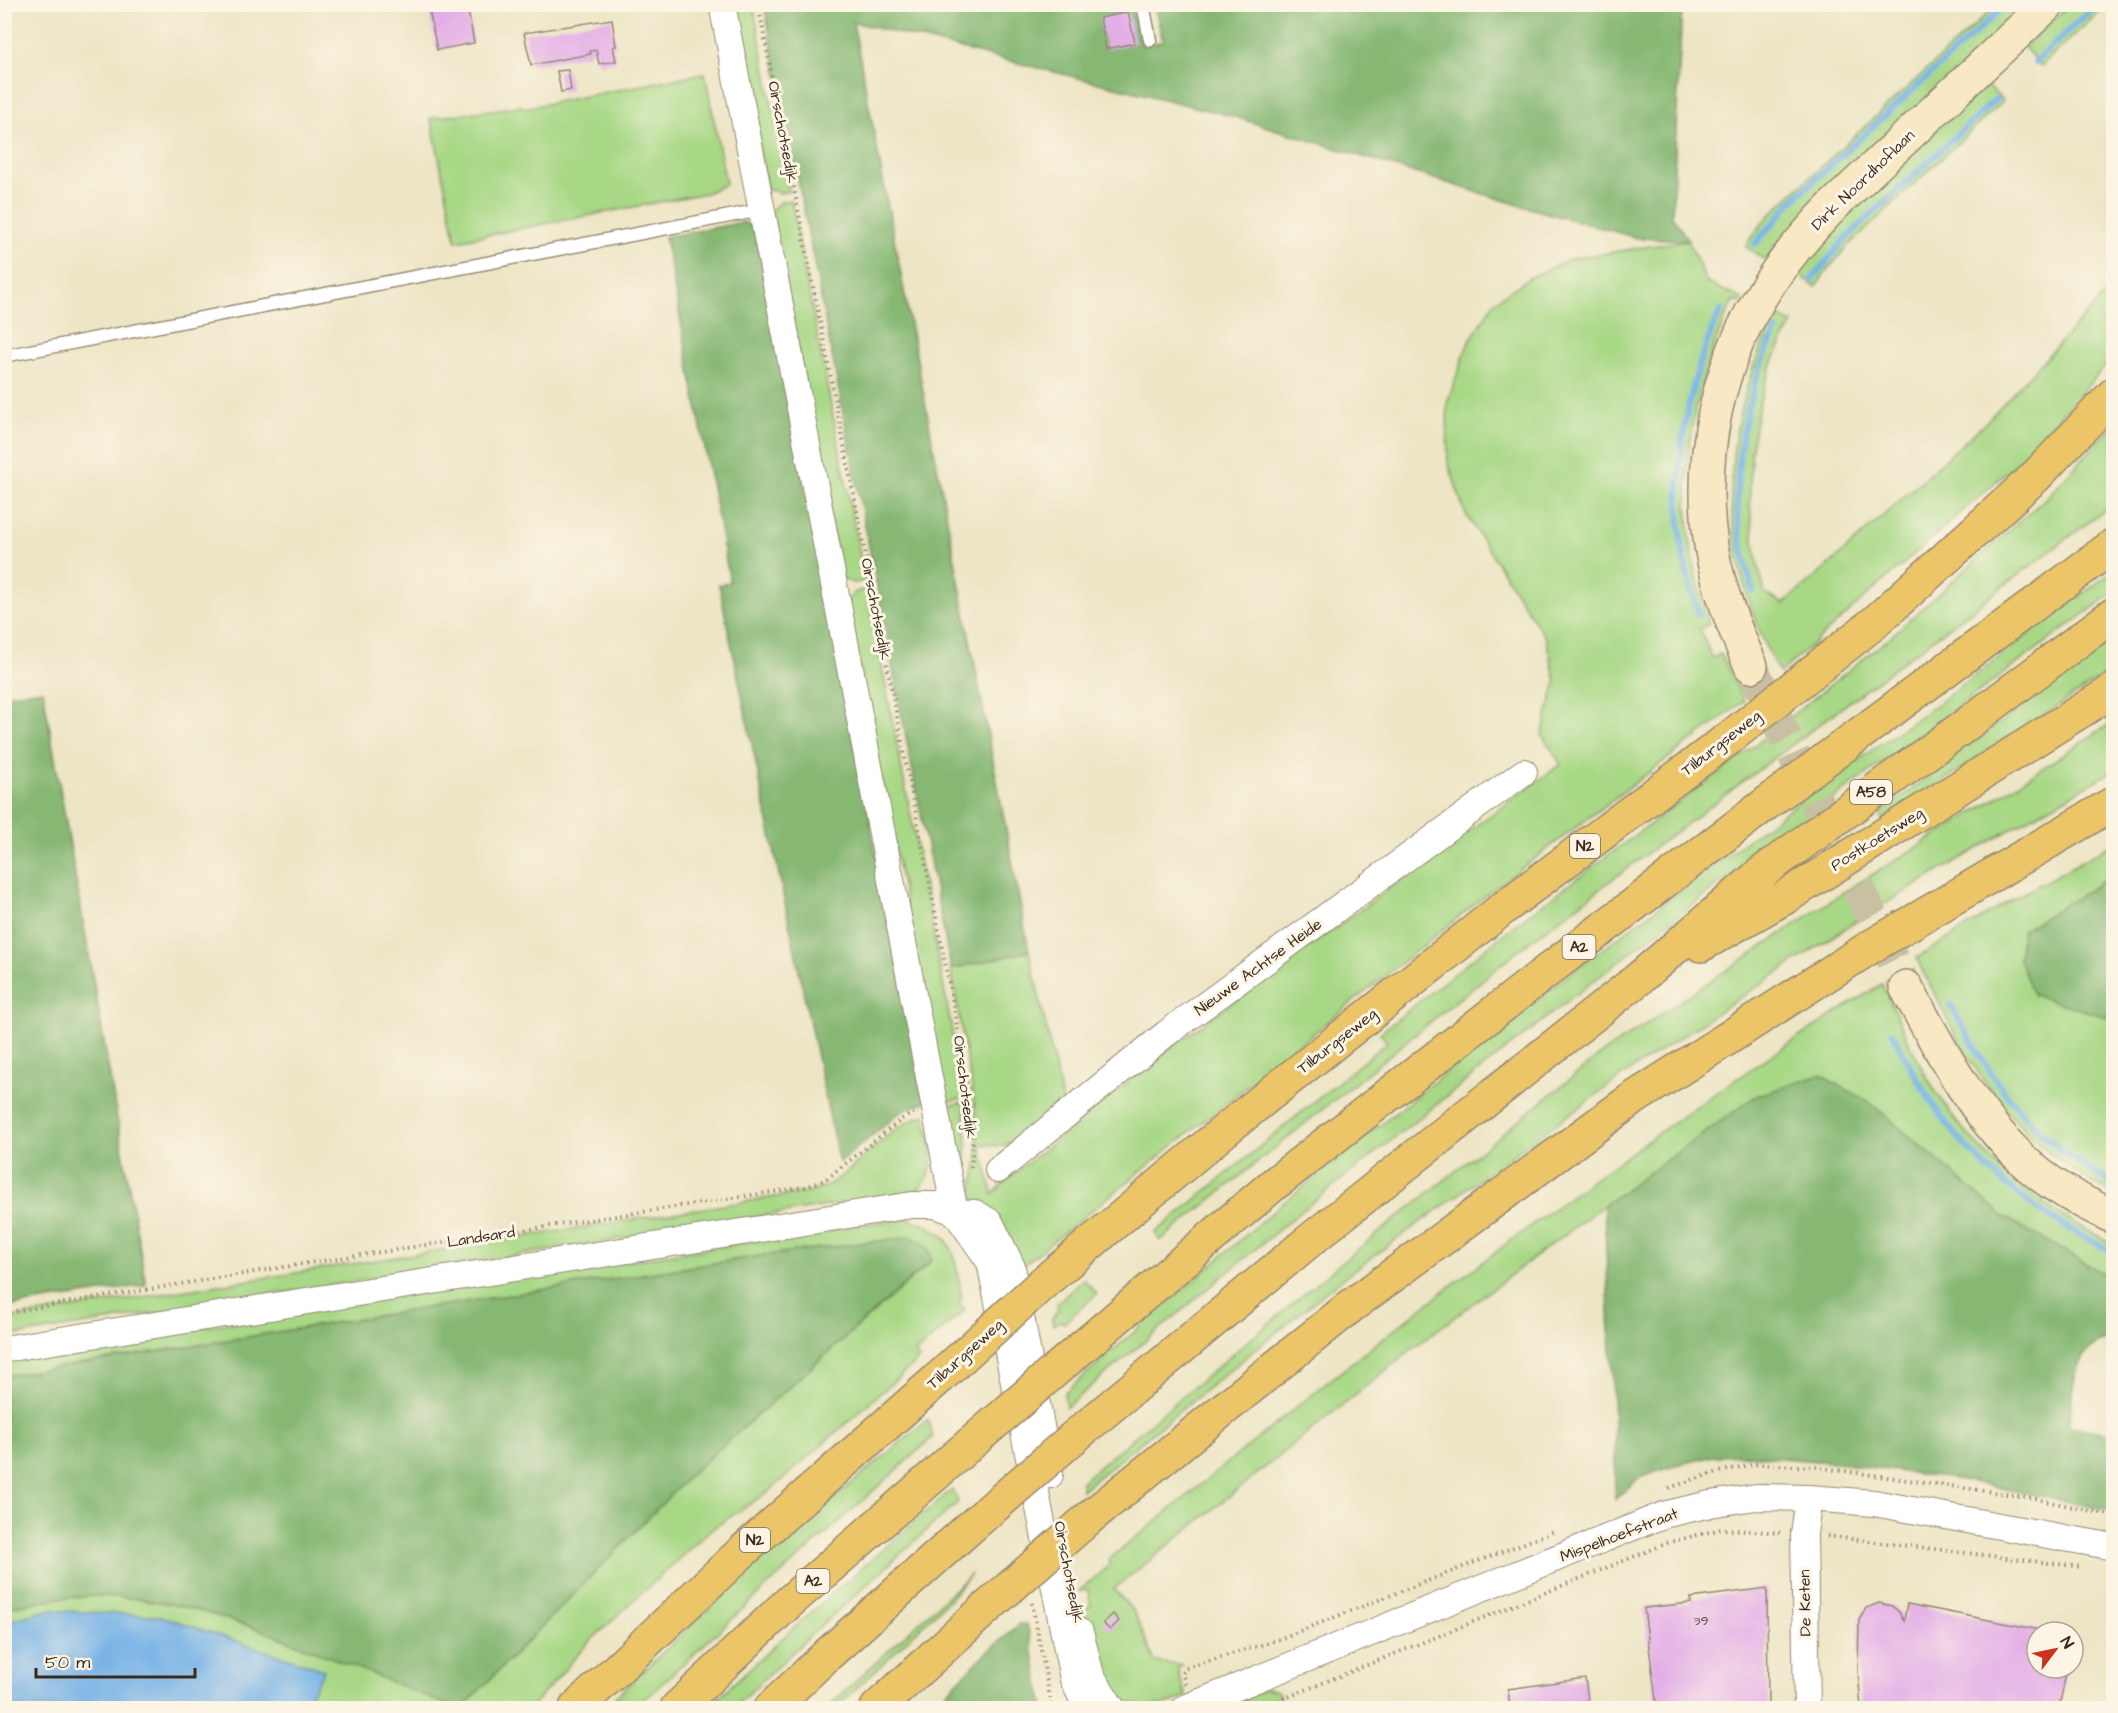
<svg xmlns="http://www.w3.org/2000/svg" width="2118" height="1713" viewBox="0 0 2118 1713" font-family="'Architects Daughter',sans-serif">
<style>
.green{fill:#a8d886;stroke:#728152;stroke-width:1.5}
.forest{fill:#86b873;stroke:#607148;stroke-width:1.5}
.water{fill:#74b1e6;stroke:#586e82;stroke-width:1.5}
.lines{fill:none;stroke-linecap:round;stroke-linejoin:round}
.stream{stroke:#74b1e6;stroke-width:6}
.building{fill:#e3ade7}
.secondary-tunnel{stroke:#c9c0a4;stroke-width:33;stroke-dasharray:33 16;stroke-linecap:butt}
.lane-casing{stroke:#948872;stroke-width:15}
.street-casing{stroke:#948872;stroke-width:28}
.secondary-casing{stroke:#948872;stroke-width:36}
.highway-casing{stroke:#948872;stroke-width:36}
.path{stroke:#948872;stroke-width:4;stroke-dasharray:1.5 4.5;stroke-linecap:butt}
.lane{stroke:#fff;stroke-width:12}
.street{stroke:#fff;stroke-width:26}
.secondary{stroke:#f8e8c3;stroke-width:33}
.highway{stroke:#edc569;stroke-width:33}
.highway-bridge-casing{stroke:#948872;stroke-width:36;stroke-linecap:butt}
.highway-bridge{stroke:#edc569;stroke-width:33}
.labels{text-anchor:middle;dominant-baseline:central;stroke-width:6;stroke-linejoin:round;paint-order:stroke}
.number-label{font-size:14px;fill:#654b50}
.shield{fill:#fcf5e5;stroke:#75675a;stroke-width:1.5}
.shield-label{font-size:15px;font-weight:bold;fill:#3b2a1e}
.street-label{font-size:16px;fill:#3b2a1e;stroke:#fcf5e5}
</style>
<rect width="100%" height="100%" fill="#fcf5e5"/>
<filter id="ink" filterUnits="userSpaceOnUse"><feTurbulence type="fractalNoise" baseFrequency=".0167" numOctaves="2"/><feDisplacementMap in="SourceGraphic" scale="12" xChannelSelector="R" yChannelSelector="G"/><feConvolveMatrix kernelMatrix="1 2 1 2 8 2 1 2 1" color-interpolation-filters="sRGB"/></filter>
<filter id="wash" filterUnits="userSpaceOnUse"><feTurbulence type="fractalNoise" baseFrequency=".008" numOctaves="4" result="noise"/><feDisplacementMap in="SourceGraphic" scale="24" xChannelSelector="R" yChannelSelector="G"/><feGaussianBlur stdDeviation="1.35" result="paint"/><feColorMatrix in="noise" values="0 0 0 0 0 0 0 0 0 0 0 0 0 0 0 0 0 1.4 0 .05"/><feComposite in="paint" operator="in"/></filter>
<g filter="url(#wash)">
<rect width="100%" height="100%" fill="#ede5c5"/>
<path class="green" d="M 731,5 L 753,5 L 789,191 L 780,193 L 767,189 Z
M 1997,5 L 2026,5 L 1766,261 L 1745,246 L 1765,220 L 1785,200 Z
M 2069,5 L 2107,5 L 2041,66 L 2024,47 Z
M 705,73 L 726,184 L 706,193 L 456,241 L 432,123 L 430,118 L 522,106 L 525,108 Z
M 1985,83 L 2003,101 L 1847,247 L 1824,274 L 1816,287 L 1795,271 L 1811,250 Z
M 791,200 L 865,581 L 854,583 L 842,579 L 771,210 L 782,201 Z
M 1688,240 L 1707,283 L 1743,299 L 1740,303 L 1733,300 C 1682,412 1672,507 1709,624 L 1700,629 L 1712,658 L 1721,654 L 1744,701 L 1494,889 L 1021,1267 L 979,1204 L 969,1199 C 986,1154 975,1102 966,1056 C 961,1027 956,998 951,969 L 1029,951 L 1063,1103 L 1010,1143 L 1001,1146 L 980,1144 L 993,1194 L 1009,1178 L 1174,1045 L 1561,764 L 1542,735 L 1556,682 L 1546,639 L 1465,513 L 1448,462 L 1447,403 L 1468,344 L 1495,301 L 1529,278 L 1570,259 Z
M 2113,286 L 2113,358 L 2018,462 L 1780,673 C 1768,654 1759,631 1752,610 C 1717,510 1727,415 1773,321 L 1767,318 L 1770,312 L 1793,323 C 1744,401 1740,507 1765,593 L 1783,604 L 1826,568 L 1985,423 Z
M 2113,426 L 2113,504 L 1529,942 L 1160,1241 L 1155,1233 L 1387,1042 L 1380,1033 L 1516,924 L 1740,757 L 1888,639 L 2049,495 Z
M 2113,571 L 2113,593 L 1792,829 L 1570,999 L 1294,1217 L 1066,1407 L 1064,1393 L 1284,1202 L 1559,982 L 1781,815 L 1937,704 Z
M 867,589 L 950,1020 L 963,1098 L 944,1102 L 847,600 L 856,592 Z
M 2113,640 L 2113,670 L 1883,820 L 1880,814 L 1964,749 Z
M 2113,722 L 2113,771 L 2016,826 L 1859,919 L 1622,1076 L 1342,1279 L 1082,1490 L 1081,1482 L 1336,1267 L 1604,1052 L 1841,894 L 1998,797 Z
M 2113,844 L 2113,1194 C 2026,1149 1979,1086 1937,999 C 1931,985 1922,973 1917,958 L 2006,903 Z
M 1882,984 C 1897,1015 1910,1048 1928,1079 C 1971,1152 2037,1208 2113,1243 L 2113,1279 L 2004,1217 L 1868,1101 L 1756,1096 L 1604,1205 L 1412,1349 L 1114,1589 L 1134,1612 L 1155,1662 L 1182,1665 L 1178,1668 L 1178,1673 L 1186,1696 C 1156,1710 1137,1711 1109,1690 L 1085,1622 L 1082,1608 L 1091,1606 L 1088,1590 L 1079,1591 L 1110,1565 L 1108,1560 C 1204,1483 1298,1404 1395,1329 C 1552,1207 1713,1089 1882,984 Z
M 964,1102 L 967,1142 L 963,1196 L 945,1106 Z
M 925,1115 C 930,1141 942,1174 914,1192 L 5,1337 L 5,1319 L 813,1191 C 857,1177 881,1127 925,1115 Z
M 905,1218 C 958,1232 953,1252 962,1299 L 959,1301 L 965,1310 L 915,1353 L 919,1359 L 769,1491 L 709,1531 L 588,1643 L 531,1708 L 462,1708 L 693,1472 L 932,1261 C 929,1246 924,1242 910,1237 L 773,1254 L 464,1302 L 5,1376 L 5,1358 Z
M 1083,1279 L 1097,1294 L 1064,1323 L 1059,1321 L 1053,1325 L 1052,1319 L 1058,1310 L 1057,1304 Z
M 928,1419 L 933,1437 L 771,1583 L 635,1708 L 604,1708 L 755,1565 Z
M 952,1489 L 958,1502 L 811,1635 L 733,1708 L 707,1708 L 800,1622 Z
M 971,1574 L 946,1603 L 836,1708 L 827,1708 Z
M 90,1596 L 123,1596 L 156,1600 L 207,1613 L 256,1628 L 460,1708 L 289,1708 L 305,1705 L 48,1610 L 5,1622 L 4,1609 L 9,1607 L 55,1598 Z
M 1265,1689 L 1277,1691 L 1281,1696 L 1251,1708 L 1233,1708 L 1236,1700 Z"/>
<path class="forest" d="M 764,5 L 1131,5 L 1142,46 L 1163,41 L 1154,5 L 1682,5 L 1672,216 L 1688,240 L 1638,238 L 1522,206 L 1232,116 L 853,22 L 1029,951 L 951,969 Z
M 743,222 L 752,227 L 755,233 L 925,1102 L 902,1111 L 839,1163 L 719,585 L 730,582 L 665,237 Z
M 43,690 L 146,1285 L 5,1307 L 5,695 Z
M 2113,875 L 2113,1019 L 2033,995 L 2019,960 L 2022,931 Z
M 1820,1075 L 1868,1101 L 2004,1217 L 2113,1279 L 2113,1338 C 2073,1343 2072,1389 2070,1422 L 2070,1426 L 2113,1434 L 2113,1511 L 1963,1480 L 1831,1462 L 1747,1455 L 1713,1456 L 1676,1465 L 1639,1478 L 1615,1499 L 1615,1439 L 1604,1205 L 1756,1096 Z
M 910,1237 C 924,1242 929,1246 932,1260 L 693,1472 L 462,1708 C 438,1704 402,1686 377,1676 C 269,1633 155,1578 36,1602 C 25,1604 14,1605 5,1609 L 5,1376 L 464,1302 L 773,1254 Z
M 1019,1624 L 1027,1624 L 1044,1708 L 995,1708 L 987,1698 L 976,1708 L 931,1708 L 975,1664 Z"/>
<path class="water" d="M 48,1610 L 161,1616 L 324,1670 L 305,1705 L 289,1708 L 5,1708 L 5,1622 Z"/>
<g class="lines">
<path class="stream" d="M 2035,62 L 2097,4
M 1755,244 L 1793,200 L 2007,4
M 1812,279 L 1844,240 L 1996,99
M 1753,591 C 1748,570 1741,549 1739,528 C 1732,461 1747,390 1776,330
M 1699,614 C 1663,515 1678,402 1721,309
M 1951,1005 C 1994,1086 2031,1139 2114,1184
M 1892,1032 C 1909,1064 1925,1096 1947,1124 C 1991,1180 2049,1222 2114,1252"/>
</g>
<g id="blocks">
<path class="building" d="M 428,5 L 467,5 L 474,43 L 437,50 Z
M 1128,12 L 1135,43 L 1106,49 L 1100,18 Z
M 612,19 L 616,46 L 613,47 L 616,61 L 599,64 L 596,50 L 590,51 L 591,54 L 531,65 L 524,33 Z
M 568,70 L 571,90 L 561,92 L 557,71 Z
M 1767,1588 L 1768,1708 L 1657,1708 L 1644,1608 L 1691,1603 L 1691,1598 Z
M 1879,1603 L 1892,1606 L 1899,1612 L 1904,1621 L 1907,1604 L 2045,1631 L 2037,1632 L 2037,1668 L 2067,1668 L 2059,1708 L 1861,1708 L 1858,1671 L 1859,1620 L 1866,1608 Z
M 1113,1614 L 1119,1621 L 1110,1630 L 1103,1623 Z
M 1585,1678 L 1589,1708 L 1510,1708 L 1508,1689 Z"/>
</g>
</g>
<g filter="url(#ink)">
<use href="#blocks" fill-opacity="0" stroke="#948872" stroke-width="1.5"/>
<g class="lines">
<path class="secondary-tunnel" d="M 1751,666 L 1906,987"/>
<defs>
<path id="lane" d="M 1143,4 L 1150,40
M 4,356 L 761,210"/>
<path id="street" d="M 722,4 L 955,1212 L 990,1262 L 1073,1679 L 1081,1696 L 1092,1708
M 998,1170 L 1167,1033 L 1524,772
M 4,1349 L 912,1205 L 935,1205 L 955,1212 L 975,1213 L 990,1222 L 1012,1267 L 1050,1475
M 1080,1632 L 1091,1675 L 1112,1708
M 1185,1708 L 1663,1515 L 1710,1504 L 1756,1497 L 1809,1498 L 1874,1503 L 2114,1547
M 1807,1708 L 1804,1534 L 1809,1498"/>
<path id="secondary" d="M 1751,666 C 1734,628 1718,588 1711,546 C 1698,455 1717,363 1768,285 C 1787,256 1810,230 1834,205 L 2048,4
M 1906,987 C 1940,1049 1972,1112 2024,1161 C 2049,1185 2083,1203 2114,1217"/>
<path id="highway" d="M 1701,945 L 1784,898 L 2114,690
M 1043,1283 L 1230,1126 L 1506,906 L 1728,739 L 1874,623 L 2035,477 L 2114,394
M 1059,1367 L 1274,1184 L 1551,968 L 1771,800 L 2114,545
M 1073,1438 L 1309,1241 L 1636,981 L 1764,871 L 1963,727 L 2114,614
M 1089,1518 L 1351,1306 L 1631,1100 L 1872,946 L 2114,803
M 576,1708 L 744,1550 L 939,1378
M 677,1708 L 786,1605 L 954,1458
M 771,1708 L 827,1655 L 967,1530
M 877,1708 L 983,1611"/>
</defs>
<use href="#lane" class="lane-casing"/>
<use href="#street" class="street-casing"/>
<use href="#secondary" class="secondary-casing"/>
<use href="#highway" class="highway-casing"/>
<path class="path" d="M 758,4 L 956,1019 C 963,1067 977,1121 971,1168
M 4,1313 L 309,1263 L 805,1187 L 825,1180 L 902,1119 L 915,1112
M 1669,1488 L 1707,1475 L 1753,1464 L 1816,1467 L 2028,1497 L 2114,1516
M 1827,1536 L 2082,1567
M 1032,1603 L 1052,1708
M 1186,1684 L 1182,1673 L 1186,1668 L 1274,1641 L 1555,1531
M 1261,1708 L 1670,1542 L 1721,1529 L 1784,1533"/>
<use href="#lane" class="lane"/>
<use href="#street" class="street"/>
<use href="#secondary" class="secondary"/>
<use href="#highway" class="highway"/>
<defs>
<path id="highway-bridge" d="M 939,1378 L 1043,1283
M 954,1458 L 1059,1367
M 967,1530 L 1073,1438
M 983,1611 L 1089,1518"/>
</defs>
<use href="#highway-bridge" class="highway-bridge-casing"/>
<use href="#highway-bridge" class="highway-bridge"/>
</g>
</g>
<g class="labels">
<g class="number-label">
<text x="1701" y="1621">39</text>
</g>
<g class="shield">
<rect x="1850" y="780" width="42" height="24" rx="4.5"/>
<rect x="1570" y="834" width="30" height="24" rx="4.5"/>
<rect x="1562.5" y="935" width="33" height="24" rx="4.5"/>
<rect x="740" y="1528" width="30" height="24" rx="4.5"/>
<rect x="796.5" y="1569" width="33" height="24" rx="4.5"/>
</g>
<g class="shield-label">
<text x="1871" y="792">A58</text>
<text x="1585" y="846">N2</text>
<text x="1579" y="947">A2</text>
<text x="755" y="1540">N2</text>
<text x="813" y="1581">A2</text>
</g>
<g class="street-label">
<text transform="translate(783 132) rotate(79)">Oirschotsedijk</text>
<text transform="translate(1863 180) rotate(-44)">Dirk Noordhoflaan</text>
<text transform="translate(876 609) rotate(79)">Oirschotsedijk</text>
<text transform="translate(1721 743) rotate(-38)">Tilburgseweg</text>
<text transform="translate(1877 839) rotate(-32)">Postkoetsweg</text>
<text transform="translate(1258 967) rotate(-36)">Nieuwe Achtse Heide</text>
<text transform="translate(1337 1041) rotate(-38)">Tilburgseweg</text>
<text transform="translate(965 1087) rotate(83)">Oirschotsedijk</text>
<text transform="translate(481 1237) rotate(-9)">Landsard</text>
<text transform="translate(965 1354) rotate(-42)">Tilburgseweg</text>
<text transform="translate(1619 1535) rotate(-21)">Mispelhoefstraat</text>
<text transform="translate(1069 1572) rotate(79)">Oirschotsedijk</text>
<text transform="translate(1805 1603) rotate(-91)">De Keten</text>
</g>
</g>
<rect width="2118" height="1713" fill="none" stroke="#fcf5e5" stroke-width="24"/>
<g transform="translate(2055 1650) rotate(58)"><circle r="28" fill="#fcf5e5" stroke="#afa495" stroke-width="1.5"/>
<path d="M0-4.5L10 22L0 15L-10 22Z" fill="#c8321e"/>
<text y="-9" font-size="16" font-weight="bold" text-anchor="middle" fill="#3b2a1e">N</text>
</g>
<path d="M36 1668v9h159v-9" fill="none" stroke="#3b2a1e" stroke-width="3"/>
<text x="45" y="1668" font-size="18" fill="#3b2a1e" stroke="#fcf5e5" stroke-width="4.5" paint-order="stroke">50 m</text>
</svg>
